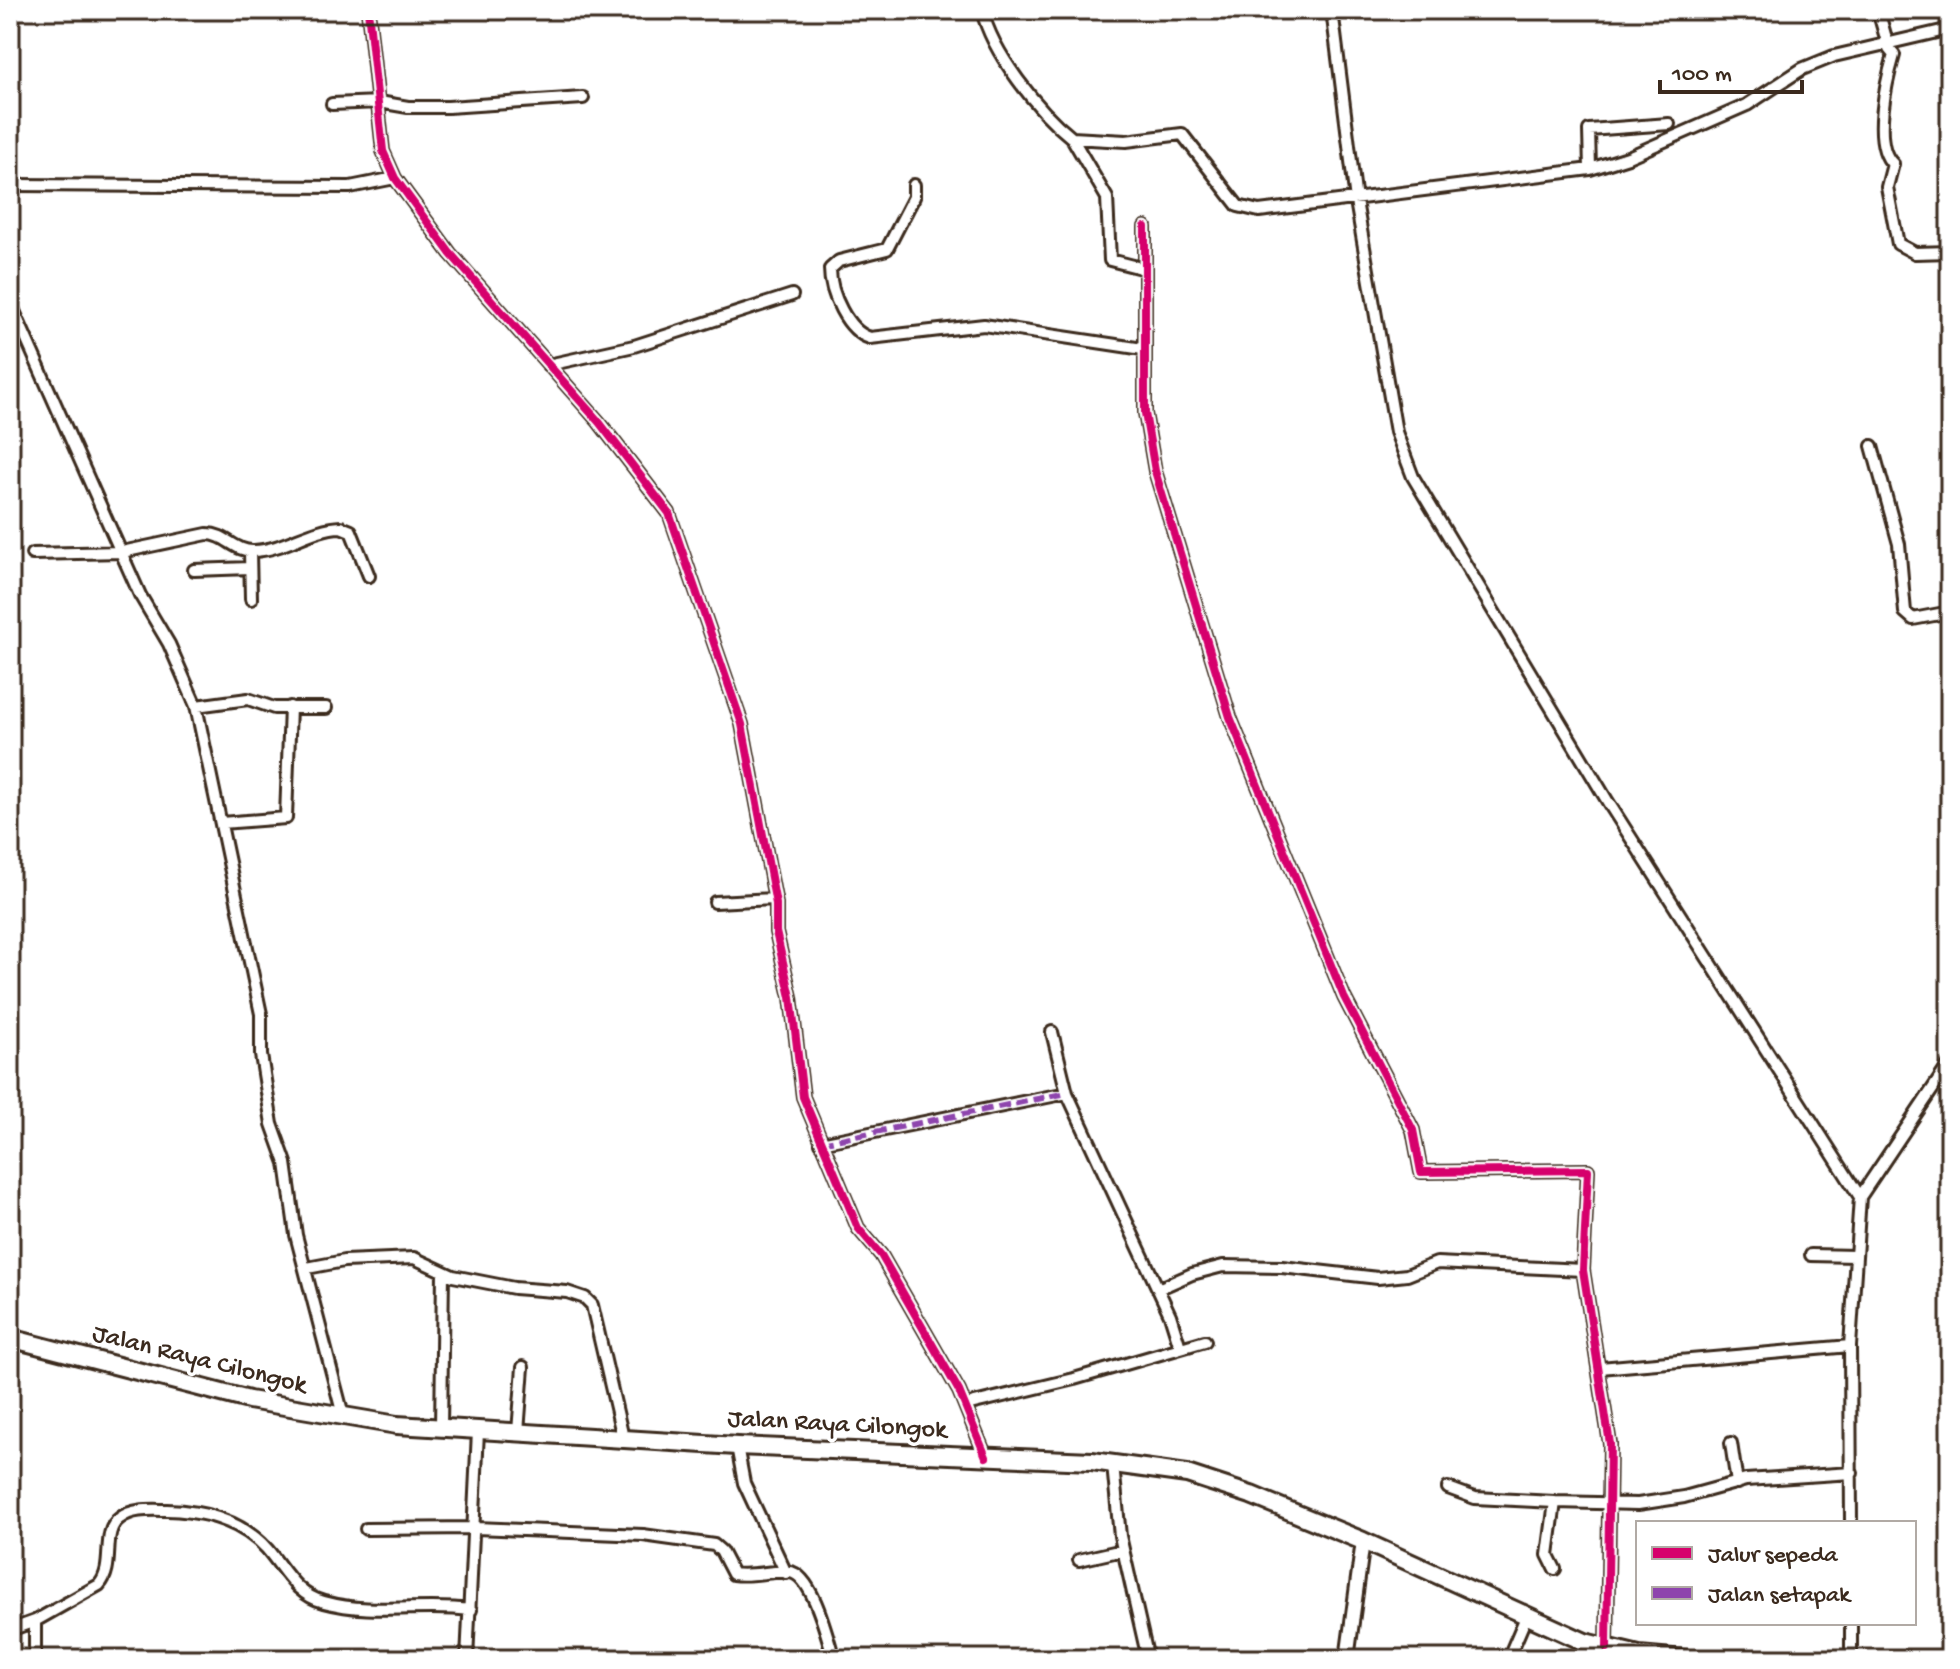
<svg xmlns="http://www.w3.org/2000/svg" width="1960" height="1669" viewBox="0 0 1960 1669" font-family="'Gochi Hand',sans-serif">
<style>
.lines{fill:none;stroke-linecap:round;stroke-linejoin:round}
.minor-casing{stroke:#3b2a1e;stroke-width:16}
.tertiary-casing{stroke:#3b2a1e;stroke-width:18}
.trunk-casing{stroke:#3b2a1e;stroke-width:22}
.minor{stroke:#fff;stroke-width:10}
.tertiary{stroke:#fff;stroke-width:12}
.trunk{stroke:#fff;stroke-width:16}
.quiet{stroke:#8e44ad;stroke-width:6;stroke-dasharray:12 6;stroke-linecap:butt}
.cycleway-casing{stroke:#fff;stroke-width:13}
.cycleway{stroke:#d6006c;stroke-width:8}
.labels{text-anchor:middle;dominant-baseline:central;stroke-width:7;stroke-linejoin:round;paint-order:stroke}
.street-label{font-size:26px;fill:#3b2a1e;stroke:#fff}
</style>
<rect width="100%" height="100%" fill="#fff"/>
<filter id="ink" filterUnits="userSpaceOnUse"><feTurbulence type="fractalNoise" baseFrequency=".0125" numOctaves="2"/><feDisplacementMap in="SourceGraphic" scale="16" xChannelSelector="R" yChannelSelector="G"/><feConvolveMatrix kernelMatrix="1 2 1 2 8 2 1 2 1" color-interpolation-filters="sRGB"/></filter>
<g filter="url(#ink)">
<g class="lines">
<defs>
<path id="minor" d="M 368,10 L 383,151 L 395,178 L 450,253 L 599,422 L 669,513 L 742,724 L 776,904 L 776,932 L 791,997 L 803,1097 L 858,1228 L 881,1255 L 959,1391 L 986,1457
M 982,10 C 992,53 1038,111 1072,138 L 1126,141 L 1182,134 L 1238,206 L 1259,211 L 1590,169 L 1628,157 L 1747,105 L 1802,69 L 1834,56 L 1950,29
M 1332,10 L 1356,201 L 1396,432 L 1413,477 L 1608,802 L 1860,1197
M 1878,10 L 1889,49 L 1894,55 C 1887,79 1871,144 1893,164 L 1887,187 L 1898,244 L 1915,253 L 1950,252
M 332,104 L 379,102 L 408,107 L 448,107 L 583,98
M 1072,138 L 1107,198 L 1110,260 L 1145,269
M 1590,169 L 1589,130 L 1669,124
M 10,185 L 350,187 L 395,178
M 914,185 L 914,197 L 887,249 L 839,261 L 830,269 C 830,293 847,331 870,338 L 984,325 L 1143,349
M 1145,227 L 1145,413 L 1155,471 L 1230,717 L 1344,997 L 1413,1130 L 1421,1172 L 1588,1170 L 1583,1270 L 1610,1444 L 1607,1648
M 10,302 L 140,595 L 169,644 L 196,706 L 261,1014 L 261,1055 L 272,1124 L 286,1163 L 296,1235 L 344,1419
M 548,365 L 634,346 L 792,295
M 1872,446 L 1899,544 L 1905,612 L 1913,619 L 1950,612
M 250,551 L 251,599
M 32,554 L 122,552 L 207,534 C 226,534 235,552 254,551 C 284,550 311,528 341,527 L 351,531 L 369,576
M 194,570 L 250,568
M 196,706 L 248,699 L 274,708 L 326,708
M 221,823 L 286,818 L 290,707
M 715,902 L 775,899
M 1052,1032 L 1067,1093 L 1170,1315 L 1180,1347
M 821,1143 L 1067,1093
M 1811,1255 L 1855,1256
M 307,1268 L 344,1261 L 414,1258 L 453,1276 L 514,1288 L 567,1292 L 585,1298 L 592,1305 L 623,1438
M 1158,1289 L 1192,1274 L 1223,1266 L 1282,1267 L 1378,1278 L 1407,1275 L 1437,1263 L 1583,1270
M 1850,1346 L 1860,1197 L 1950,1063
M 1600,1368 L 1850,1346 L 1851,1523
M 966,1405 L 1074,1379 L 1205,1341
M 441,1428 L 443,1272
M 518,1432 L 523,1367
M 1731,1443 L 1737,1483
M 737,1446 L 744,1483 L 786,1573
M 1113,1465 L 1120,1536 L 1148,1659
M 1448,1488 L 1475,1498 L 1555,1502
M 366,1529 L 476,1528 L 643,1535 L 714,1545 L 721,1551 L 733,1574 C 752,1577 772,1570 790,1572 C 813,1575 828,1640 834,1659
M 1079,1560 L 1123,1550
M 1555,1569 L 1548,1555 L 1555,1502 L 1638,1504 L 1684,1497 L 1746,1480 L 1852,1473
M 10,1630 L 35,1621
M 35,1659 L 35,1621 L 99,1585 C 116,1566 100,1532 120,1518 C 133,1508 152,1510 167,1510 C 205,1511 241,1520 267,1549 C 285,1570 296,1595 324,1602 C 375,1616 421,1603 471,1610
M 467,1659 L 478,1431
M 1508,1659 L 1526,1617
M 1851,1659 L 1851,1623"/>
<path id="tertiary" d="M 1347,1659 L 1363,1541"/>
<path id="trunk" d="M 10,1338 L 249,1400 L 397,1425 L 737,1446 L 1092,1461 L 1187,1474 L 1251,1495 L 1363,1541 L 1585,1642 L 1639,1655 L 1684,1659"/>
</defs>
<use href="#minor" class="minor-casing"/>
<use href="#tertiary" class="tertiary-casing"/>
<use href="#trunk" class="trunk-casing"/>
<use href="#minor" class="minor"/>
<use href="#tertiary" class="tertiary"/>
<use href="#trunk" class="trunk"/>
<path class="quiet" d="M 821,1143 L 1067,1093"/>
<defs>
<path id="cycleway" d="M 368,10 L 383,151 L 395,178 L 450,253 L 599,422 L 669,513 L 742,724 L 776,904 L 776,932 L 791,997 L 803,1097 L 858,1228 L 881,1255 L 959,1391 L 986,1457
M 1145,227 L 1145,413 L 1155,471 L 1230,717 L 1344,997 L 1413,1130 L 1421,1172 L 1588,1170 L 1583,1270 L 1610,1444 L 1607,1648"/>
</defs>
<use href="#cycleway" class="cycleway-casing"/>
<use href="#cycleway" class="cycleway"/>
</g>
</g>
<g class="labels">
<g class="street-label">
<text transform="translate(199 1361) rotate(14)">Jalan Raya Cilongok</text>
<text transform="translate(837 1426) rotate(3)">Jalan Raya Cilongok</text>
</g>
</g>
<rect width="1960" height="1669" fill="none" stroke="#fff" stroke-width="40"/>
<rect x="20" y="20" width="1920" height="1629" fill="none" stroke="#3b2a1e" stroke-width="3" filter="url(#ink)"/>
<rect x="1636" y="1521" width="280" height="104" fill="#ffffff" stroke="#b1aaa5" stroke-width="2"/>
<rect x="1652" y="1547" width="40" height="12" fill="#d6006c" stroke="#b1aaa5" stroke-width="2"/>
<text x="1708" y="1561" font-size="24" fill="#3b2a1e">Jalur sepeda</text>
<rect x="1652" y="1587" width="40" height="12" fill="#8e44ad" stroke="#b1aaa5" stroke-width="2"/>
<text x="1708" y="1601" font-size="24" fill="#3b2a1e">Jalan setapak</text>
<path d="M1660 80v12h142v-12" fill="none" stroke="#3b2a1e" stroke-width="4"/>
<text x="1672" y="80" font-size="24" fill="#3b2a1e" stroke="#ffffff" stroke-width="6" paint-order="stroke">100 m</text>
</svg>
